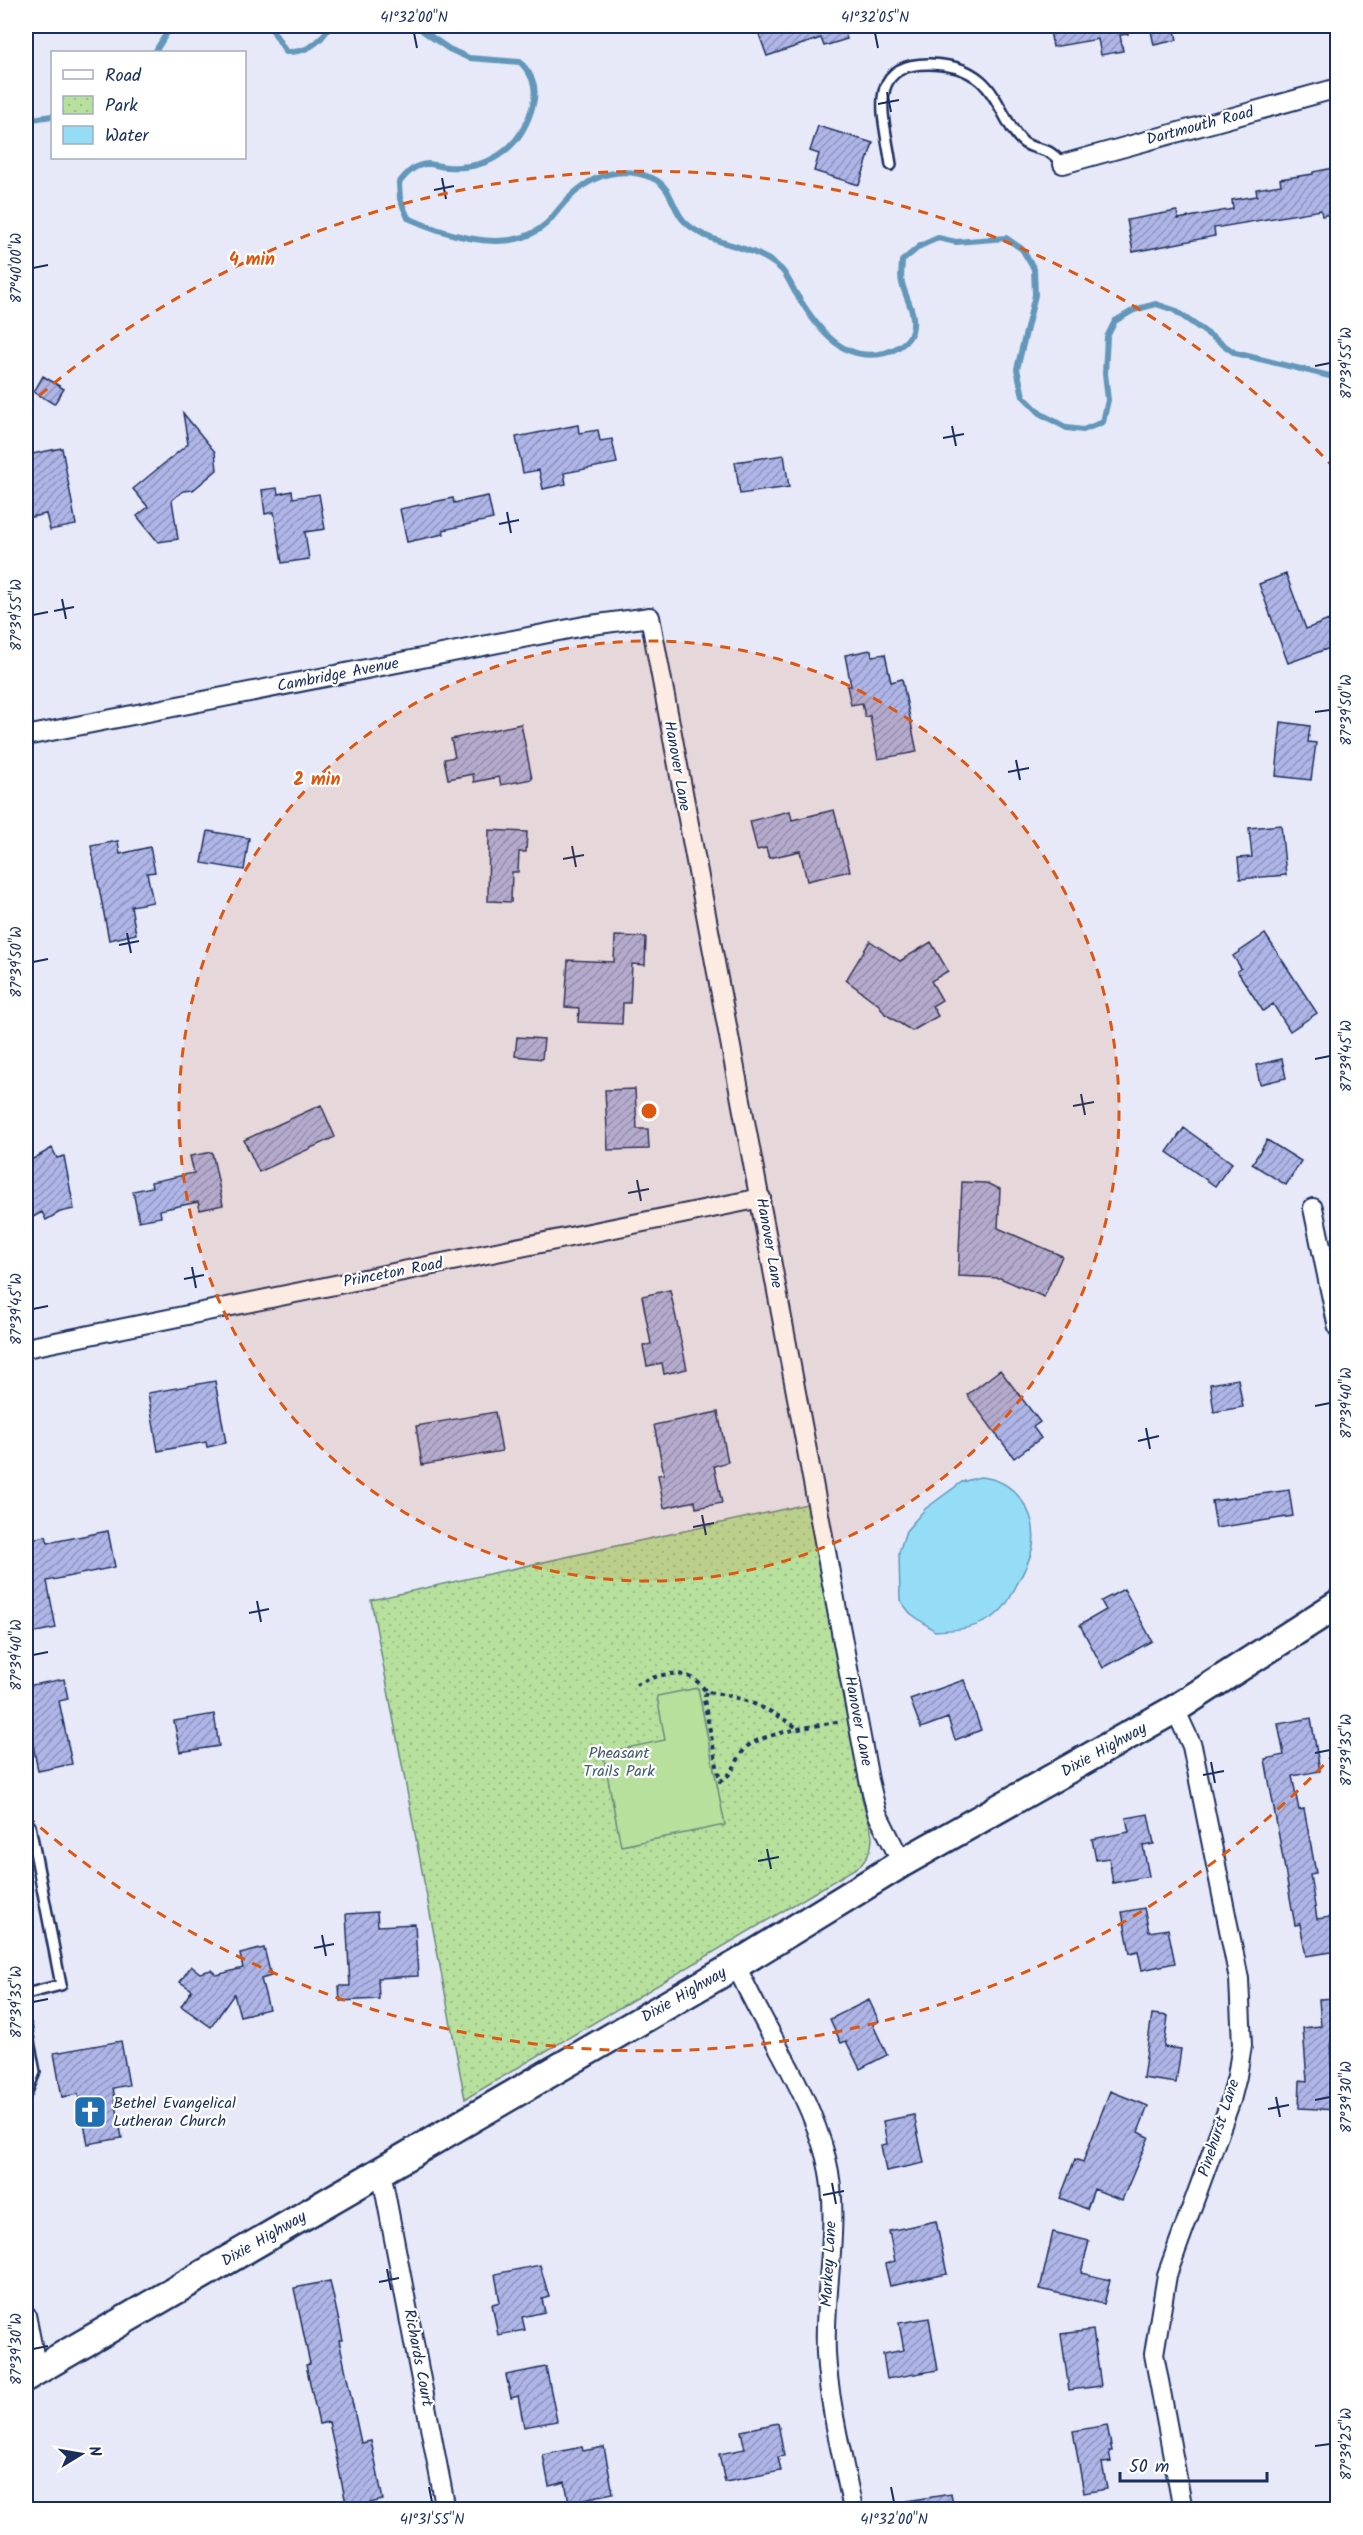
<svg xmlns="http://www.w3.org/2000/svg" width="1363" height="2535" viewBox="0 0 1363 2535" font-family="Kalam,sans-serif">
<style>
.park{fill:url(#park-dots);stroke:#69887e;stroke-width:1.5}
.garden{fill:#b7e09d;stroke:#69887e;stroke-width:1.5}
.water{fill:#95ddf6;stroke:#6497b9;stroke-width:1.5}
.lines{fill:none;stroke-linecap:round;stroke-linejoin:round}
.stream{stroke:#6497b9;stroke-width:6}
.building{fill:url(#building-hatch);stroke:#1b2f5e;stroke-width:1.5}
.lane-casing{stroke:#1b2f5e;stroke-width:14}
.street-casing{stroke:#1b2f5e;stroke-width:22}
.secondary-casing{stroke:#1b2f5e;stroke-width:32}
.path{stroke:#1b2f5e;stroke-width:4;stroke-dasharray:4.5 4.5;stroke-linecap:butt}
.lane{stroke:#fff;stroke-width:9}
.street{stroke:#fff;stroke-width:18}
.secondary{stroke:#fff;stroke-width:27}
.ticks{fill:none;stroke:#1b2f5e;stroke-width:2}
.ring{fill:none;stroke:#de5710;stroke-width:3;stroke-dasharray:10 8}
.labels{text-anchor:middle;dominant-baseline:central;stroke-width:4.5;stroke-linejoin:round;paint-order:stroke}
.street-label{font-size:16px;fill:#1b2f5e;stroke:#fff}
.park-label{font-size:16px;fill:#425b6e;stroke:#fff}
.poi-label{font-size:16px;fill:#1b2f5e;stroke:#fff;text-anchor:start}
.centre{fill:#de5710;stroke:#fff;stroke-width:3}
.ring-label{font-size:18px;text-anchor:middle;font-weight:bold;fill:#de5710;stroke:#fff;stroke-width:4.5;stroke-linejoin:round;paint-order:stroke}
.neatline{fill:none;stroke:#1b2f5e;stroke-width:2}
.ticks-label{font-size:15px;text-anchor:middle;fill:#1b2f5e}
</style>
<defs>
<pattern id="park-dots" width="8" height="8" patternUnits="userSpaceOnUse" patternTransform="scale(1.5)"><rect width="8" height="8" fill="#b7e09d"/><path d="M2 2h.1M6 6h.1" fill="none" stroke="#9dc08a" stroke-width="1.8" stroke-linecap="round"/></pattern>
<pattern id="building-hatch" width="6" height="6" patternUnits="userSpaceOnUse" patternTransform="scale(1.5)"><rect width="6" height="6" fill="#afb6e7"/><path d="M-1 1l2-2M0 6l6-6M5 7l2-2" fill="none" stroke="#8e94be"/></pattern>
</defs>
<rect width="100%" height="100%" fill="#e7e9f8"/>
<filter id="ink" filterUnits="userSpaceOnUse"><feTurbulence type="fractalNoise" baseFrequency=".0167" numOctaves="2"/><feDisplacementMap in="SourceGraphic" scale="12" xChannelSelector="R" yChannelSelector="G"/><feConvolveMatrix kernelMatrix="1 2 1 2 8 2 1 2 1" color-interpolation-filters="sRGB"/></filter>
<g filter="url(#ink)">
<path class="park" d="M 807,1504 L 863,1802 C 870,1828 880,1842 861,1865 L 465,2099 L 371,1600 Z"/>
<path class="garden" d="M 698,1688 L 725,1825 L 621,1846 L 603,1753 L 665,1740 L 657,1696 Z"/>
<path class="water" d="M 980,1477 C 1014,1479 1038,1512 1033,1546 C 1030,1560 1024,1572 1017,1584 C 1011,1597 1005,1609 993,1617 C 975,1629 956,1630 935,1631 L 910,1613 L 900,1600 L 899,1552 L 906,1531 L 925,1509 L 962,1482 Z"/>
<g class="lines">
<path class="stream" d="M 270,26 L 286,52 C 307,53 320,43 330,26
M 421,26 L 423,31 L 449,49 L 469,58 L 520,62 C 535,77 538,91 531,111 C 518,151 487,170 447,167 C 441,167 434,164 428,164 C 415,164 406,174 399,183 L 400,199 L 408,218 C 441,233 496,251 531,234 C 551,224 553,214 567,200 C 591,175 619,165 652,178 C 672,186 672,209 684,221 C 709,247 753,243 781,269 C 787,275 791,285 795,292 C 816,325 840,364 885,353 C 896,350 909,342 912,331 C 917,313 906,300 902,283 C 900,277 902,268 902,261 L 920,246 L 938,238 L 956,242 L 1006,238 L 1022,249 L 1034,269 L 1035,295 L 1017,369 L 1023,396 L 1041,414 L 1067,428 L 1083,430 L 1103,422 L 1108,400 L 1105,373 L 1107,337 L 1115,321 L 1134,310 L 1156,304 L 1174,310 L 1235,353 L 1338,378
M 155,52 L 171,26
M 26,120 L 52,116"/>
</g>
<path class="building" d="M 756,26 L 849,26 L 849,28 L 844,30 L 847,39 L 824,46 L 821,38 L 767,56 Z
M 1049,26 L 1128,26 L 1128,34 L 1120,35 L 1123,51 L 1101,55 L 1098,39 L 1053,47 Z
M 1150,26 L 1174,26 L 1177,40 L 1154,45 Z
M 818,126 L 873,143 L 859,185 L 814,171 L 819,154 L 810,151 Z
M 1338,167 L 1338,212 L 1322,216 L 1321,210 L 1214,228 L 1215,236 L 1133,252 L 1127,220 L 1177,211 L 1178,219 L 1233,209 L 1232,200 L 1257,196 L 1256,189 L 1281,185 L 1280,179 L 1313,174 L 1313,172 Z
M 43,376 L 64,389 L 54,404 L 34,392 Z
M 183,413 L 215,452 L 217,470 L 193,490 L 183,491 L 172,500 L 178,539 L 158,542 L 137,516 L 148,507 L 133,489 L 188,444 Z
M 578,425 L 579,433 L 598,430 L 600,441 L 612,439 L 617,463 L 564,473 L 566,484 L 543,489 L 539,470 L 523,473 L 516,437 Z
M 62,448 L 76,525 L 50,530 L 46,514 L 26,518 L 26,472 L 30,471 L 27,455 Z
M 784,455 L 789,487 L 740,494 L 735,462 Z
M 277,488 L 278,494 L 292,491 L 293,498 L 319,494 L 325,529 L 305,532 L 309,559 L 282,563 L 274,512 L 265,514 L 262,490 Z
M 488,496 L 493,519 L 443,530 L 444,534 L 407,542 L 400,509 L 453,498 L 454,503 Z
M 1286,574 L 1306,629 L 1329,620 L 1338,645 L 1288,663 L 1259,584 Z
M 871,650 L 872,656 L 885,654 L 891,682 L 902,679 L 917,752 L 878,759 L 870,716 L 865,717 L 862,703 L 851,705 L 847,686 L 851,686 L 845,655 Z
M 1281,722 L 1310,726 L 1308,742 L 1316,743 L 1311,780 L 1276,776 Z
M 521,724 L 532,779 L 501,785 L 499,777 L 474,782 L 473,774 L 448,779 L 444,759 L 455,757 L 451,739 Z
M 834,810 L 850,871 L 807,881 L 800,851 L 769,858 L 766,848 L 757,850 L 750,821 L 790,811 L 792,820 Z
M 1281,825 L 1286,875 L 1240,879 L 1238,858 L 1252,857 L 1249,828 Z
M 489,830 L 527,832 L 526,852 L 519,852 L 518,872 L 512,872 L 511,902 L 488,901 Z
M 208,831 L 249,838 L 244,870 L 202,863 Z
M 118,841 L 120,854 L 150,847 L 155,872 L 147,873 L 153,902 L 131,906 L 136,934 L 109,940 L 91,846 Z
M 1265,934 L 1317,1013 L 1290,1031 L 1273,1004 L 1263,1011 L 1237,971 L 1241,968 L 1233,956 Z
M 615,936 L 646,937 L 645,965 L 632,964 L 630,1003 L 623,1003 L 622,1024 L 578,1022 L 579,1008 L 565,1007 L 568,960 L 614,962 Z
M 870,941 L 900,961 L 931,942 L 948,971 L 931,981 L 942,1000 L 932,1006 L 938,1016 L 912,1031 L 885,1014 L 879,1005 L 846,980 Z
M 517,1037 L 544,1039 L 542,1059 L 515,1056 Z
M 1282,1059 L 1286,1078 L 1260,1084 L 1256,1065 Z
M 635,1089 L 637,1129 L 648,1129 L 649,1149 L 608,1150 L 605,1090 Z
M 321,1105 L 335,1137 L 259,1172 L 244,1140 Z
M 1184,1128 L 1232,1163 L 1215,1186 L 1167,1152 Z
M 1267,1140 L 1301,1161 L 1286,1185 L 1252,1164 Z
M 52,1148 L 57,1158 L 64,1156 L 74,1209 L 60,1212 L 46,1220 L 42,1212 L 26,1221 L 26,1163 Z
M 212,1152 L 223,1205 L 200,1210 L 198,1202 L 160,1210 L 161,1217 L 139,1221 L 133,1191 L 152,1187 L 151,1182 L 194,1173 L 190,1156 Z
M 962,1182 L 986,1183 L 1000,1189 L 998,1228 L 1062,1256 L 1044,1297 L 1000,1278 L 958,1276 Z
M 670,1290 L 687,1369 L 664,1374 L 662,1363 L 647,1366 L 643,1346 L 651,1344 L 642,1296 Z
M 1000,1370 L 1040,1422 L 1033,1427 L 1041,1438 L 1014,1458 L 967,1395 Z
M 1238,1379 L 1243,1407 L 1214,1412 L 1210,1384 Z
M 215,1381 L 226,1443 L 207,1447 L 206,1442 L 158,1451 L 148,1393 Z
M 495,1412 L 502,1451 L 422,1465 L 416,1426 Z
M 718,1412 L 728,1462 L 714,1466 L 722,1503 L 696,1508 L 695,1501 L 664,1508 L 658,1475 L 664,1474 L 654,1425 Z
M 1289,1490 L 1293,1516 L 1216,1528 L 1212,1501 Z
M 108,1531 L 115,1567 L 47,1581 L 56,1628 L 26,1634 L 26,1540 L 46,1536 L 48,1543 Z
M 1124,1589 L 1152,1641 L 1103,1668 L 1080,1625 L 1106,1610 L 1101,1601 Z
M 64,1679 L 68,1699 L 59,1701 L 72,1764 L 38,1771 L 32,1739 L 26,1741 L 26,1686 Z
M 964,1680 L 981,1730 L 955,1740 L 948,1718 L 921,1728 L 910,1699 Z
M 214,1714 L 219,1746 L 180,1752 L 174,1721 Z
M 1311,1718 L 1320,1771 L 1292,1776 L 1299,1810 L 1304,1809 L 1316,1873 L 1310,1874 L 1317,1919 L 1330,1917 L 1332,1928 L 1338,1927 L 1338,1951 L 1306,1956 L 1300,1924 L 1295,1925 L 1265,1759 L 1284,1755 L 1278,1724 Z
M 1148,1814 L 1154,1844 L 1143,1846 L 1149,1876 L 1113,1883 L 1109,1858 L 1096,1860 L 1092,1839 L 1129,1832 L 1126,1818 Z
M 1144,1908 L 1149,1932 L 1168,1929 L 1175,1963 L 1142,1970 L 1138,1951 L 1130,1953 L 1122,1912 Z
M 377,1912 L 378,1926 L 415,1924 L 418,1976 L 378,1978 L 379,1999 L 340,2001 L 339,1986 L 350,1986 L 346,1914 Z
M 264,1948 L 271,1976 L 261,1979 L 269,2009 L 240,2016 L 234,1994 L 211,2027 L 181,2006 L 192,1990 L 180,1982 L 191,1966 L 200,1973 L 211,1970 L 217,1975 L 243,1968 L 240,1954 Z
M 1338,1998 L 1338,2040 L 1331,2040 L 1333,2083 L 1338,2083 L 1338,2110 L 1299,2108 L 1300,2080 L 1307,2081 L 1303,2028 L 1321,2026 L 1319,1999 Z
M 869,2000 L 879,2021 L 873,2025 L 887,2055 L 860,2069 L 846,2041 L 841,2043 L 830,2019 Z
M 1152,2014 L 1168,2016 L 1164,2047 L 1181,2049 L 1176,2083 L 1143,2078 Z
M 121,2041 L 129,2085 L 113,2088 L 122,2138 L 88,2144 L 78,2094 L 62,2097 L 54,2053 Z
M 1110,2091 L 1148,2106 L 1138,2132 L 1149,2137 L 1122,2200 L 1094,2189 L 1087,2209 L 1060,2198 L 1075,2159 L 1083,2162 Z
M 914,2115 L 924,2163 L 886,2171 L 881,2145 L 887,2144 L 883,2121 Z
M 936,2221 L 947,2274 L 890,2286 L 885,2264 L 895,2261 L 889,2231 Z
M 1053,2232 L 1089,2241 L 1081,2273 L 1110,2280 L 1104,2304 L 1040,2289 Z
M 540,2265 L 549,2297 L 542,2299 L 545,2312 L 522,2317 L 525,2330 L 498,2335 L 492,2304 L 500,2302 L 495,2274 Z
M 330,2281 L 343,2340 L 339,2340 L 361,2443 L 371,2441 L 383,2500 L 347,2508 L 329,2422 L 319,2424 L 306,2365 L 310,2364 L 294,2288 Z
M 929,2318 L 938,2370 L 887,2379 L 883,2354 L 904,2350 L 899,2323 Z
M 1093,2330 L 1101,2386 L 1069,2390 L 1061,2334 Z
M 546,2367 L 557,2421 L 524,2427 L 518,2396 L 511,2398 L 506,2375 Z
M 778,2423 L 784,2456 L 778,2457 L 781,2471 L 725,2482 L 719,2454 L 745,2449 L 741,2431 Z
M 1107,2425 L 1112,2451 L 1109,2451 L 1111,2462 L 1102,2463 L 1107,2489 L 1084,2493 L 1073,2431 Z
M 582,2447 L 583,2451 L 604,2447 L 613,2493 L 569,2502 L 565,2482 L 549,2486 L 543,2455 Z
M 951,2494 L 954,2510 L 908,2510 L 907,2501 Z"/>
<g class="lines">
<defs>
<path id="lane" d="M 891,165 C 885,120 863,63 930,64 C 950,65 966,68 981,81 C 1000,98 1006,127 1023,142 C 1030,148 1040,148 1049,152 C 1054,155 1059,160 1063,164
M 26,1826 L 30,1826 L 61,1985 L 26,1994
M 26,2026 L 35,2072 L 26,2094"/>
<path id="street" d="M 1063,164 L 1338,88
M 26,736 L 584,626 L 650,617 L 869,1780 L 877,1813 L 902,1863
M 1313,1208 L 1338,1328
M 26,1348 L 761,1198
M 1175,1709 L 1192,1746 L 1239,1979 L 1242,2045 L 1237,2076 L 1231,2100 L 1167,2275 L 1154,2354 L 1183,2510
M 736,1965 C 765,2031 808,2088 826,2158 C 842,2220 823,2289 826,2353 C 829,2406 843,2458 853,2510
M 381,2171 L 446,2510
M 26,2315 L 37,2370"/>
<path id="secondary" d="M 26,2377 L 736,1965 L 902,1863 L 1175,1709 L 1338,1604"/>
</defs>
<use href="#lane" class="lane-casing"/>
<use href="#street" class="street-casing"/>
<use href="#secondary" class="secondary-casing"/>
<path class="path" d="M 636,1685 C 659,1673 690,1665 706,1692 C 743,1696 769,1709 799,1729
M 706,1692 L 704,1700 L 720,1781 C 737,1773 735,1756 749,1745 C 766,1733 820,1725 842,1721"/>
<use href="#lane" class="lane"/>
<use href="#street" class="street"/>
<use href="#secondary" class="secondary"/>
</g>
</g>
<path class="ticks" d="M 414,33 L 417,48M 875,33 L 878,48M 887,92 L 891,112M 878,104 L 899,100M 442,178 L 446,199M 434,190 L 454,186M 33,268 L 48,265M 1315,366 L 1330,363M 952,426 L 956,446M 943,438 L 964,434M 507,512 L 511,533M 499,524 L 519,520M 62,599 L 66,619M 54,611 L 74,607M 33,615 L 48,612M 1315,712 L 1330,710M 1016,760 L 1020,780M 1008,772 L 1029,768M 572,846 L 576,867M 563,859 L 584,855M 127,933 L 131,953M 119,945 L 139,941M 33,962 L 48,959M 1315,1059 L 1330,1056M 1081,1094 L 1085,1115M 1073,1106 L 1094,1102M 637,1180 L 641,1201M 628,1193 L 649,1189M 192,1267 L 196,1288M 184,1279 L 204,1275M 33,1309 L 48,1306M 1315,1406 L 1330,1403M 1146,1428 L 1150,1449M 1138,1441 L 1159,1436M 702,1515 L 706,1535M 693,1527 L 714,1523M 257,1601 L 261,1622M 249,1613 L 269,1609M 33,1655 L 48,1652M 1315,1753 L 1330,1750M 1211,1762 L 1215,1783M 1203,1775 L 1224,1771M 767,1849 L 771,1869M 758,1861 L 779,1857M 322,1935 L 326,1956M 314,1948 L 334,1944M 33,2002 L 48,1999M 1276,2097 L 1280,2117M 1315,2100 L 1330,2097M 1268,2109 L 1289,2105M 832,2183 L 836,2204M 823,2195 L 844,2191M 387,2269 L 391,2290M 379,2282 L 399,2278M 33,2349 L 48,2346M 1315,2446 L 1330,2444M 429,2487 L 432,2502M 891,2487 L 894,2502"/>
<circle cx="649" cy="1111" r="470" fill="#de5710" fill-opacity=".12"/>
<g class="ring">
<circle cx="649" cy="1111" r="470"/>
<path d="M1336 1752A940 940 0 0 1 26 1815M26 407A940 940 0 0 1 1336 470"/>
</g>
<defs>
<symbol id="church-square" viewBox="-11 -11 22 22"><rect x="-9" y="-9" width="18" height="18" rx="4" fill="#1f6fb2" stroke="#fff"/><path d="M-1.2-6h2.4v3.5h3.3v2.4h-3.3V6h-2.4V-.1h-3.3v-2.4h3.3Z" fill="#fff"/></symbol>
</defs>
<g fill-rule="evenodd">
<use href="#church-square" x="71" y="2093" width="38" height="38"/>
</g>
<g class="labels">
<g class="street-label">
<text transform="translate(1200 126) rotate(-15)">Dartmouth Road</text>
<text transform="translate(338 675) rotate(-11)">Cambridge Avenue</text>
<text transform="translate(677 766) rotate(80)">Hanover Lane</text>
<text transform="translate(769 1243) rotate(80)">Hanover Lane</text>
<text transform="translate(393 1273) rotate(-11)">Princeton Road</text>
<text transform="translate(858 1721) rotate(79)">Hanover Lane</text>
<text transform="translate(1104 1750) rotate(-29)">Dixie Highway</text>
<text transform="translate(684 1995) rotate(-30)">Dixie Highway</text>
<text transform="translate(1219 2128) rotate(-72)">Pinehurst Lane</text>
<text transform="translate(264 2239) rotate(-30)">Dixie Highway</text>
<text transform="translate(829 2264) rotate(-87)">Markey Lane</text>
<text transform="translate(418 2358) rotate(79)">Richards Court</text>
</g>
<g class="park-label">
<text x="619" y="1753">Pheasant<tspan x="619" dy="18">Trails Park</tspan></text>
</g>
<g class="poi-label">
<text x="113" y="2103">Bethel Evangelical<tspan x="113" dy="18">Lutheran Church</tspan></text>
</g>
</g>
<circle cx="649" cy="1111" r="9" class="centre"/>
<g class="ring-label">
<text x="252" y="265">4 min</text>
<text x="317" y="785">2 min</text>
</g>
<rect width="1363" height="2535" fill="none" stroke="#fff" stroke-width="66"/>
<rect x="51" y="51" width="195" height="108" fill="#ffffff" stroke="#a4acbf" stroke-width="1.5"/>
<rect x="63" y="70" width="30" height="9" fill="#ffffff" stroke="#a4acbf" stroke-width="1.5"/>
<text x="105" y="81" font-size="18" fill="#1b2f5e">Road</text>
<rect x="63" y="96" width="30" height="18" fill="url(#park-dots)" stroke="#a4acbf" stroke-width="1.5"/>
<text x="105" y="111" font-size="18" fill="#1b2f5e">Park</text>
<rect x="63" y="126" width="30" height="18" fill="#95ddf6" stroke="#a4acbf" stroke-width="1.5"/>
<text x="105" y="141" font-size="18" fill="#1b2f5e">Water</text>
<g transform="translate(81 2454) rotate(79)" stroke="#ffffff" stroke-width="4.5" paint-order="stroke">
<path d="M0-4.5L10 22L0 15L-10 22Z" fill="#1b2f5e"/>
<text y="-9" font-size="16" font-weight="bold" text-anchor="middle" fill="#1b2f5e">N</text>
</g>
<path d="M1120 2472v9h147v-9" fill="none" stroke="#1b2f5e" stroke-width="3"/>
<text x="1129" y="2472" font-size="18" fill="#1b2f5e" stroke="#ffffff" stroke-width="4.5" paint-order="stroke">50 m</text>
<rect x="33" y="33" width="1297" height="2469" class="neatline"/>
<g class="ticks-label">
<text x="414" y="22">41°32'00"N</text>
<text x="875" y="22">41°32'05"N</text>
<text transform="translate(16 268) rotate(-90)" y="5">87°40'00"W</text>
<text transform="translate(1346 363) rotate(-90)" y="5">87°39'55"W</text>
<text transform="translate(16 615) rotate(-90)" y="5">87°39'55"W</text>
<text transform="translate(1346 710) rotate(-90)" y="5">87°39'50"W</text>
<text transform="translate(16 962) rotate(-90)" y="5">87°39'50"W</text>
<text transform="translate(1346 1056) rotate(-90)" y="5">87°39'45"W</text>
<text transform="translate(16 1309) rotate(-90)" y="5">87°39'45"W</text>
<text transform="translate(1346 1403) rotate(-90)" y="5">87°39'40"W</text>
<text transform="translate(16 1655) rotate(-90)" y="5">87°39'40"W</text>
<text transform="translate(1346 1750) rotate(-90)" y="5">87°39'35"W</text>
<text transform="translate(16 2002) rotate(-90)" y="5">87°39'35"W</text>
<text transform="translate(1346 2097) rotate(-90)" y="5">87°39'30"W</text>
<text transform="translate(16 2349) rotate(-90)" y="5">87°39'30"W</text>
<text transform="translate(1346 2444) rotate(-90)" y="5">87°39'25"W</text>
<text x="432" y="2524">41°31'55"N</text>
<text x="894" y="2524">41°32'00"N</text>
</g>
</svg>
